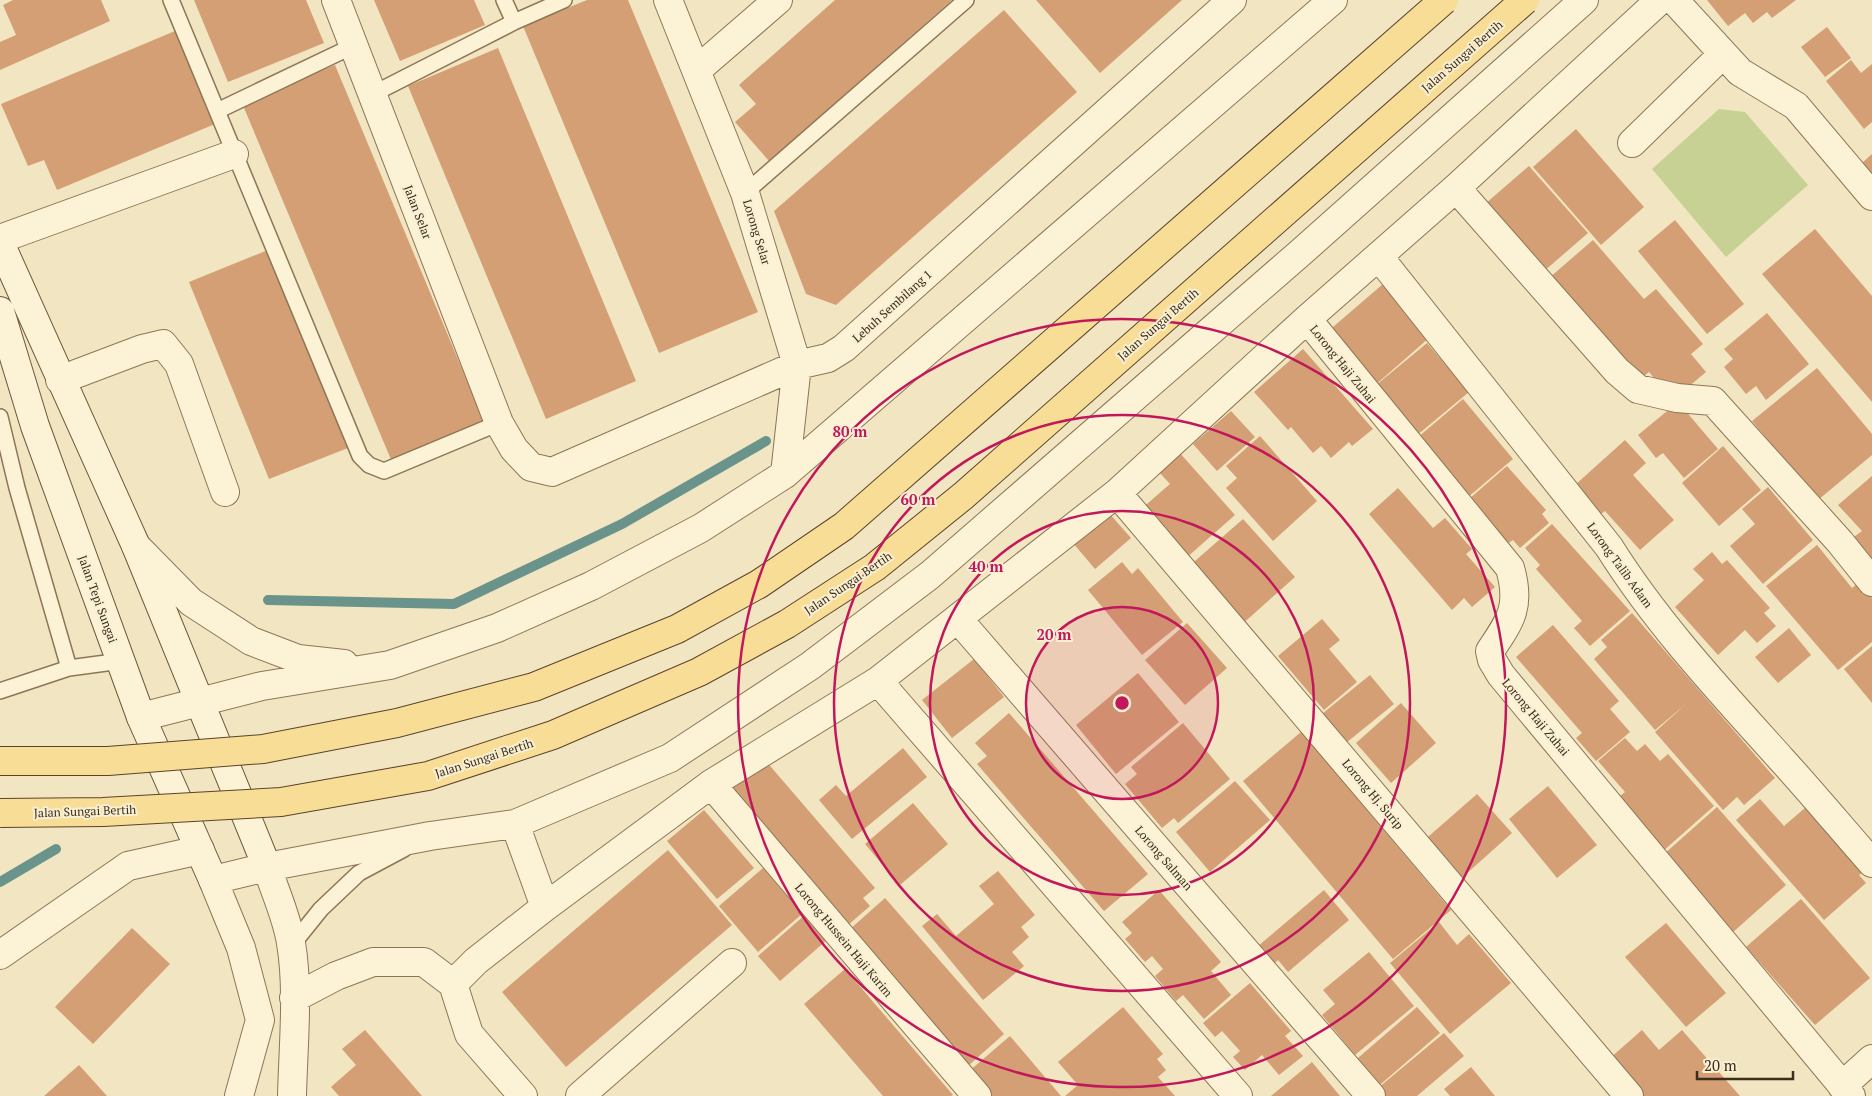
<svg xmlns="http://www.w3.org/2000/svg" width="1872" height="1096" viewBox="0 0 1872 1096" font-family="'PT Serif',serif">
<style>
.green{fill:#c8d194}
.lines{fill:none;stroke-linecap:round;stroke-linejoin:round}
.stream{stroke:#6a938b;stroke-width:10}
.building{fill:#d49f74}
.lane-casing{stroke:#8d7657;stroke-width:18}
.street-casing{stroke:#8d7657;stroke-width:30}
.secondary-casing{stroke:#6f573a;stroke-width:30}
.lane{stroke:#fcf2d6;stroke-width:15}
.street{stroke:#fcf2d6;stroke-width:28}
.secondary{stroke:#fcf2d6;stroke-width:28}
.primary-bridge-casing{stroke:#5b432b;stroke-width:30;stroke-linecap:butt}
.primary-bridge{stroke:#f8dd96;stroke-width:28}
.ring{fill:none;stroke:#c2185b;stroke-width:2.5}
.labels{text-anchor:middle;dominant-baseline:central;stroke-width:4;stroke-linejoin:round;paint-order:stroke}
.street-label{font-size:12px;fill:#3c2d1c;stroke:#f9efd2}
.centre{fill:#c2185b;stroke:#f9efd2;stroke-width:2.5}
.ring-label{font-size:15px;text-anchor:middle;font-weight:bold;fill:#c2185b;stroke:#f9efd2;stroke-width:4;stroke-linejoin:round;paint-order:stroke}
</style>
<rect width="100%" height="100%" fill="#f2e5c1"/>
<path class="green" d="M 1719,109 L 1745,112 L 1808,185 L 1726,257 L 1652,169 Z"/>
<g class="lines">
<path class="stream" d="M 268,600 L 454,604 L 622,524 L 766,441
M 0,882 L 56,849"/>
</g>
<path class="building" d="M 13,0 L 101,0 L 110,21 L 0,70 L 0,42 L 16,35 L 3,5 Z
M 194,0 L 306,0 L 324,43 L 228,82 Z
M 374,0 L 474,0 L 485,25 L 400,61 Z
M 587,0 L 628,0 L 758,312 L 659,353 L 523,26 Z
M 835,0 L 952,0 L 769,161 L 735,122 L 756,104 L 739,85 Z
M 1036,0 L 1182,0 L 1100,73 Z
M 1707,0 L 1796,0 L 1772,18 L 1767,12 L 1753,23 L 1745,13 L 1728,26 Z
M 1004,10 L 1077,92 L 836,305 L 806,294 L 774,211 Z
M 1827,27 L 1851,58 L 1825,77 L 1801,47 Z
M 175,31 L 215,124 L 57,190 L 44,160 L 28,166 L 1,104 Z
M 498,48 L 636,381 L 546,419 L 408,86 Z
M 1851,60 L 1861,73 L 1872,64 L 1872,122 L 1864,129 L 1826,81 Z
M 335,65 L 485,424 L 392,462 L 242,103 Z
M 1576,129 L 1644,207 L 1601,245 L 1533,167 Z
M 1872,154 L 1872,192 L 1853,171 Z
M 1529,166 L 1588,233 L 1543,272 L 1485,204 Z
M 1675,220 L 1744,304 L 1707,334 L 1638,251 Z
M 1815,229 L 1872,296 L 1872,402 L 1762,274 Z
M 1593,240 L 1644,299 L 1656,289 L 1703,344 L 1691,354 L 1706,372 L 1681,393 L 1664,390 L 1649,372 L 1635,383 L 1549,278 Z
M 268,250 L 348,448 L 269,479 L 189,282 Z
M 1383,284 L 1429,338 L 1373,387 L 1326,333 Z
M 1767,313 L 1809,364 L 1766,400 L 1756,386 L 1746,394 L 1724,367 L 1733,359 L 1724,349 Z
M 1427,343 L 1469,392 L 1416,436 L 1375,386 Z
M 1303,349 L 1373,429 L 1352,446 L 1349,442 L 1331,458 L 1321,446 L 1313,453 L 1291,427 L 1288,430 L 1254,392 Z
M 1817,368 L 1872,434 L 1872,455 L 1818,500 L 1752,421 Z
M 1463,399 L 1513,459 L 1467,498 L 1417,438 Z
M 1678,402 L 1718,449 L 1684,478 L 1663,453 L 1656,458 L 1638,435 Z
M 1231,411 L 1255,437 L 1217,471 L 1193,444 Z
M 1260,436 L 1317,501 L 1273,541 L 1226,488 L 1237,478 L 1226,466 Z
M 1625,440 L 1646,463 L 1633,475 L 1674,520 L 1640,550 L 1605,511 L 1601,514 L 1575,485 Z
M 1723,446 L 1761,490 L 1719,526 L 1682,483 Z
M 1179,452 L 1235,515 L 1185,559 L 1140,510 L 1170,484 L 1158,471 Z
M 1507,466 L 1546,510 L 1542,514 L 1549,523 L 1520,548 L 1513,540 L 1507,544 L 1469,499 Z
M 1872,476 L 1872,572 L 1847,542 L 1862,531 L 1838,505 Z
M 1768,487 L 1813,540 L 1763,584 L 1730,546 L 1755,524 L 1742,509 Z
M 1398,488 L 1433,528 L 1445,518 L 1472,549 L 1466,554 L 1495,587 L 1472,607 L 1464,598 L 1452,610 L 1369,514 Z
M 1108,512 L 1131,538 L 1095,569 L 1073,543 Z
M 1243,519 L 1295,577 L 1239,627 L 1187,568 Z
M 1552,524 L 1630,611 L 1590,646 L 1574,628 L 1582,621 L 1536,569 L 1540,565 L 1525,548 Z
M 1817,545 L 1852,588 L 1859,582 L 1872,598 L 1872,642 L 1838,670 L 1766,586 Z
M 1712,552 L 1722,564 L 1727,560 L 1770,608 L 1764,613 L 1776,626 L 1757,643 L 1745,630 L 1718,655 L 1675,607 L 1704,580 L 1693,569 Z
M 1122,562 L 1132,574 L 1138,568 L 1183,622 L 1142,655 L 1088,590 Z
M 1632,613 L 1775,778 L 1744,805 L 1737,797 L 1723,810 L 1655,732 L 1686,704 L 1655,730 L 1594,659 L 1607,647 L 1601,640 Z
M 1322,619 L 1340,640 L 1329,649 L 1357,682 L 1324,710 L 1278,656 Z
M 1187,623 L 1227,668 L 1185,705 L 1145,660 Z
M 1553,625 L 1619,701 L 1610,709 L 1630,732 L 1596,761 L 1576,738 L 1582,733 L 1516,657 Z
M 1789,628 L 1811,655 L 1778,683 L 1755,657 Z
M 1872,646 L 1872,703 L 1844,669 Z
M 974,659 L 1004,697 L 952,738 L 922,700 Z
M 1138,673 L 1179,722 L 1116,774 L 1076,725 Z
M 1370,675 L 1394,704 L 1341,747 L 1317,718 Z
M 1401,703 L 1436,743 L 1391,783 L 1356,743 Z
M 1009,713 L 1148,874 L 1104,911 L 977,764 L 987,756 L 975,743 Z
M 1183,723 L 1230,779 L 1178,823 L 1174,818 L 1162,828 L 1125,784 L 1137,774 L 1131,767 Z
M 1301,732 L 1451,910 L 1393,959 L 1243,781 Z
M 1625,738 L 1637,751 L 1645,744 L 1660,761 L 1668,754 L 1714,806 L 1662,852 L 1615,800 L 1625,792 L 1598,761 Z
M 903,748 L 927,777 L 852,839 L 819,800 L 836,785 L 846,796 Z
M 765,760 L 875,888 L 863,898 L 870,906 L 847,926 L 730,789 Z
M 1235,781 L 1270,820 L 1210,872 L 1176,832 Z
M 1548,786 L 1597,845 L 1557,878 L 1509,819 Z
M 1477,794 L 1512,833 L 1456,883 L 1421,843 Z
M 1760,799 L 1784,826 L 1813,801 L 1870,866 L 1859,875 L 1866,883 L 1824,920 L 1736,820 Z
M 913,803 L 948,844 L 900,885 L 865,844 Z
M 1717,807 L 1786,885 L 1732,933 L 1663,855 Z
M 704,810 L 754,868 L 717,899 L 667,841 Z
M 668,850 L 732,925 L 566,1067 L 502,992 Z
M 763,868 L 802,914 L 758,952 L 719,906 Z
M 998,871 L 1035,915 L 1021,927 L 1029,937 L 1012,952 L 1024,966 L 983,1000 L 922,926 L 937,914 L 956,936 L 994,904 L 979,886 Z
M 1159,890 L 1221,962 L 1211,971 L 1231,995 L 1204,1019 L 1183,995 L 1176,1001 L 1155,976 L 1163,969 L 1152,956 L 1145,962 L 1125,939 L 1132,933 L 1122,922 Z
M 1324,890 L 1349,920 L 1288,972 L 1278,960 L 1272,966 L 1257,947 Z
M 885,898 L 1004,1034 L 968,1066 L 849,930 Z
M 1801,899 L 1870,978 L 1815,1025 L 1746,947 Z
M 806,914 L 828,939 L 780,981 L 758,956 Z
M 1439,922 L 1457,945 L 1469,934 L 1511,983 L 1450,1034 L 1390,963 Z
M 1666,923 L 1726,993 L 1686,1027 L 1625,957 Z
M 132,928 L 170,964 L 93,1044 L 55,1007 Z
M 1369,952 L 1414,1006 L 1355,1055 L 1322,1015 L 1335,1004 L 1323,990 Z
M 845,969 L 953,1095 L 951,1096 L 883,1096 L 804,1004 Z
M 1250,983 L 1291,1031 L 1285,1036 L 1303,1056 L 1279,1075 L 1262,1055 L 1245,1070 L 1233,1057 L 1240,1051 L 1222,1031 L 1215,1037 L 1203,1023 Z
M 1123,1007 L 1163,1054 L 1157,1059 L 1166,1070 L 1158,1077 L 1175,1096 L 1065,1096 L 1078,1085 L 1058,1062 Z
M 1417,1007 L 1440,1033 L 1374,1090 L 1351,1064 Z
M 365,1030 L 422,1096 L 339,1096 L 331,1087 L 356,1065 L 342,1049 Z
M 1642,1030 L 1659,1050 L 1682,1030 L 1740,1096 L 1642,1096 L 1609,1059 Z
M 1444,1033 L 1464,1056 L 1417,1096 L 1385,1096 L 1378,1088 Z
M 1010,1036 L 1061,1096 L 988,1096 L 968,1072 Z
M 1312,1062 L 1340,1096 L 1271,1096 Z
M 79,1065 L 107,1096 L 44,1096 Z
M 1471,1067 L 1495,1096 L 1450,1096 L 1444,1089 Z"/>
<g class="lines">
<defs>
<path id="lane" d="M 171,0 L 360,456 L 369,465 L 384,471 L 499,423
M 504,0 L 514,22
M 373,94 L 514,22 L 564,0
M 217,111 L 353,46
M 745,193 L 966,0
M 0,417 L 17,488 L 69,668
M 0,691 L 69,668 L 121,661
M 292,945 L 321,909 L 359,873 L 404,849"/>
<path id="street" d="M 336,0 L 499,423 L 514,449 L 531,467 L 552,472 L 797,365 L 828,358 L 844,348 L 1232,0
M 668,0 L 745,193 L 797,365 L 785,474
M 1674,0 L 1740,72 L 1796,106 L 1872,196
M 697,70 L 778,0
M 1632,143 L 1723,54
M 1456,188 L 1617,371 L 1638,389 L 1677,398 L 1713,401 L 1840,542 L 1872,582
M 0,239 L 234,154
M 1379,257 L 1609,547 C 1658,625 1721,692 1782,760 C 1813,794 1842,829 1872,863
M 1307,319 L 1510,568 C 1521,606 1511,620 1490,651 L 1492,660 L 1501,675 L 1851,1096
M 60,380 L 142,349 L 163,344 L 179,364 L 225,492
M 1117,493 L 1629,1096
M 136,546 L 191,602 L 251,641 L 298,659 L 344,664
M 958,619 L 1371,1096
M 878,681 L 1238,1096
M 141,717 L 262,686 L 390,665 L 497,628 L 591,586 L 701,528 L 785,474 L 1333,0
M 711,784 L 977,1096
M 515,824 L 545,907
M 267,867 C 275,892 287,917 291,943 C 299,990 293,1049 292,1096
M 0,955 L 128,866 L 200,850
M 294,998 L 336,976 L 373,962 L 424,962 L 453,984
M 1842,1086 L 1872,1059
M 239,1096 L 260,1020 L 241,948 L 213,880 L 267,867 L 430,836 L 515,824 L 670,758 L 810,666 L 930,575 L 1299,254 L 1584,0
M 523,1096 L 469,1034 L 453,984 L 476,961 L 545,907 L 711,784 L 878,681 L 1117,493 L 1307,319 L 1456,188 L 1660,0
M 580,1096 L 732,963"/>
<path id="secondary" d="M 0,243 L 136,546 L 267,867
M 0,311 L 35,426 L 141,717 L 213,880"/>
</defs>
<use href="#lane" class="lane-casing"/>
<use href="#street" class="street-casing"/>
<use href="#secondary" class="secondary-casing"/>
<use href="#lane" class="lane"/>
<use href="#street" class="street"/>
<use href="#secondary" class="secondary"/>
<defs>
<path id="primary-bridge" d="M 0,761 L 108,761 L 263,749 L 397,723 L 534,687 L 677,629 L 759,584 L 844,526 L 1444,0
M 0,813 L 103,812 L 281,802 L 428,776 L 553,735 L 699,672 L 787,624 L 875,567 L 963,496 L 1525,0"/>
</defs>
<use href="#primary-bridge" class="primary-bridge-casing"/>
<use href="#primary-bridge" class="primary-bridge"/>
</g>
<circle cx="1122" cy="703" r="96" fill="#c2185b" fill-opacity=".12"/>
<g class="ring">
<circle cx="1122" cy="703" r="96"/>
<circle cx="1122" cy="703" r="192"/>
<circle cx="1122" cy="703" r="288"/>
<circle cx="1122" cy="703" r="384"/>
</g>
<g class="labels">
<g class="street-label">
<text transform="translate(1462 56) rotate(-41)">Jalan Sungai Bertih</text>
<text transform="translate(418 212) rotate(69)">Jalan Selar</text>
<text transform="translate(757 232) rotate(73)">Lorong Selar</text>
<text transform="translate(892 306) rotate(-42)">Lebuh Sembilang 1</text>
<text transform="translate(1158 324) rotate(-41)">Jalan Sungai Bertih</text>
<text transform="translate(1343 364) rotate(51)">Lorong Haji Zuhai</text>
<text transform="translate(1620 565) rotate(54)">Lorong Talib Adam</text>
<text transform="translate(848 583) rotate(-34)">Jalan Sungai Bertih</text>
<text transform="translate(98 599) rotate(70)">Jalan Tepi Sungai</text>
<text transform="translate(1536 717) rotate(50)">Lorong Haji Zuhai</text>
<text transform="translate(484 758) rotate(-18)">Jalan Sungai Bertih</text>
<text transform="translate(1373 794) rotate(50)">Lorong Hj. Surip</text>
<text transform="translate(85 811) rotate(-2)">Jalan Sungai Bertih</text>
<text transform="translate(1164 858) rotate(49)">Lorong Salman</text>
<text transform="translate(844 940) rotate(50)">Lorong Hussein Haji Karim</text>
</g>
</g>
<circle cx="1122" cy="703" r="8" class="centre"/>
<g class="ring-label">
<text x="850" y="437">80 m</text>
<text x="918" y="505">60 m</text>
<text x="986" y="572">40 m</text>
<text x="1054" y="640">20 m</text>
</g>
<path d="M1697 1071v8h96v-8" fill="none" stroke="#3c2d1c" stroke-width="2.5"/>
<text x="1704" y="1071" font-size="15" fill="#3c2d1c" stroke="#f9efd2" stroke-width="4" paint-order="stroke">20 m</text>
</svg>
